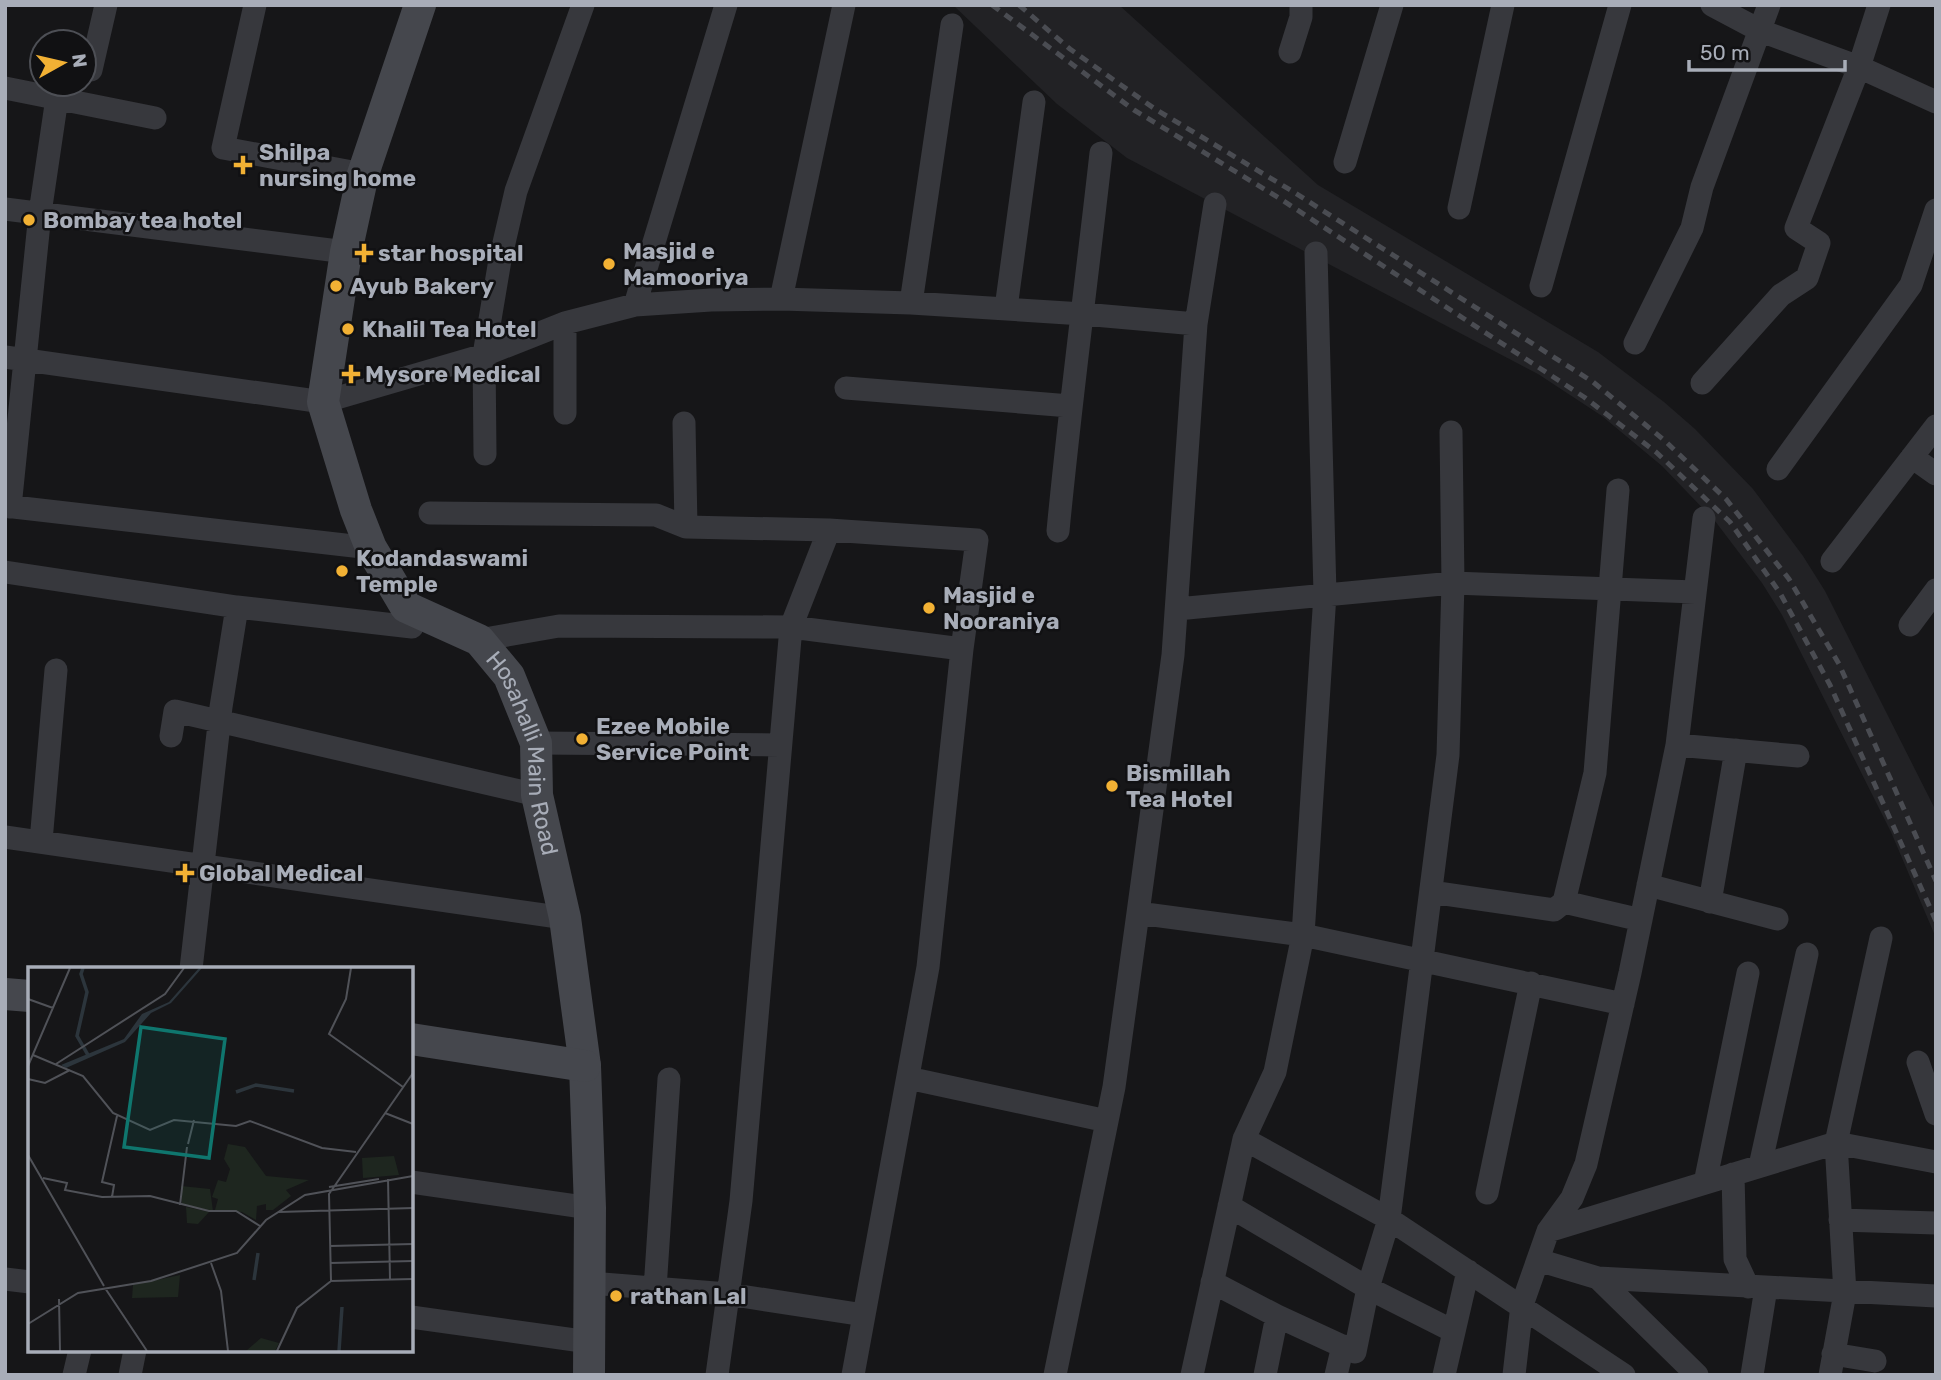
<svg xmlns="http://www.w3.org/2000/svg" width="1941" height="1380" viewBox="0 0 1941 1380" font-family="Rubik,sans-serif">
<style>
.built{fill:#222225}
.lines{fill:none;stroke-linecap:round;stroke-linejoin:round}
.street{stroke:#37383d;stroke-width:23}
.secondary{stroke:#45474d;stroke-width:32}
.rail{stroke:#4a4c52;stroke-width:5;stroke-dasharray:9 7;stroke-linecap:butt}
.poi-dot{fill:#f2b134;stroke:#111113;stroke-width:2.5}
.labels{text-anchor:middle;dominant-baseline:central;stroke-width:5;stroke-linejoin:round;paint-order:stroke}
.poi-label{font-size:23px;font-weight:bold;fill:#a8adb8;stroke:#111113;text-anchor:start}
.street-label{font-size:23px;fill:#a8adb8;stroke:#111113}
.inset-river{fill:none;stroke:#2c353c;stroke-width:3.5}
.inset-road{fill:none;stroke:#505258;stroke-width:2}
.view{fill:#0f766e;fill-opacity:0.15;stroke:#0f766e;stroke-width:3.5}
.inset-edge{fill:none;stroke:#a8adb8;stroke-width:3.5}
</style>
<rect width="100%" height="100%" fill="#161618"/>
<path class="built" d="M 953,5 L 1119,5 L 1318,185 L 1598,352 L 1664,402 L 1695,429 L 1753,489 L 1803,556 L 1825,591 L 1936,811 L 1936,938 L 1891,832 L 1782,615 L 1762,583 L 1715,521 L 1662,466 L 1602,416 L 1538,374 L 1127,158 L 1057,104 Z"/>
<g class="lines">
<path class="street" d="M 255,5 L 223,148 L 363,174
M 1712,5 L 1761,31 L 1859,67 L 1936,102
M 1290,52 L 1301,17 L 1301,5
M 91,70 L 106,5
M 5,88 L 155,118
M 1345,162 L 1392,5
M 1459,208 L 1503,5
M 5,209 L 346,252
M 1541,286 L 1620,5
M 781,299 L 844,5
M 911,303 L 952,25
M 635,305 L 726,5
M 1006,308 L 1034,102
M 565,323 L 565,413
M 1635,343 L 1692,228 L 1702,187 L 1769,5
M 5,357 L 323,402 L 484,355 L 565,323 L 635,305 L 711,300 L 781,299 L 911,303 L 1083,314 L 1196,324
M 1702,383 L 1781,295 L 1807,278 L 1819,243 L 1796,228 L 1859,67 L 1879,5
M 846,388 L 1070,406
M 684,423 L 686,527
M 485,454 L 484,355 L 500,260 L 516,191 L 583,5
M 1912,457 L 1936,474
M 1778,469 L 1911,285 L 1936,210
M 5,506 L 371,548
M 10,507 L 40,213 L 57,98
M 430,513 L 656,515 L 686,527 L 829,530 L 977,540 L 962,649 L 928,967 L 853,1375
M 1058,531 C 1070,404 1087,279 1101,153
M 1832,561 L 1936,426
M 5,572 L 237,607
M 1177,609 L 1453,583 L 1695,592
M 1910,625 L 1936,590
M 479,640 L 559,626 L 791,627 L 962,649
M 171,736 L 175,711 L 537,795
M 536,743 L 780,745
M 1677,745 L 1798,756
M 5,837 L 565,918
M 41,841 L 56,670
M 1648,885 L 1777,919
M 1431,892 L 1554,910 L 1564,902 L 1595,773 L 1618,490
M 1564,902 L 1641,920
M 1710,902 L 1736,750
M 1138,913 L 1303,935 L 1623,1004
M 191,969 L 221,707 L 237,607 L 412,627 L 406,607
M 1918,1062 L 1936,1114
M 908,1078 L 1107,1121
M 1244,1139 L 1275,1072 L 1303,935 L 1325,594 L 1316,253
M 1760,1166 L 1807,954
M 1733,1174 L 1735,1259 L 1748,1287
M 411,1182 L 590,1208
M 1705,1183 L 1748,973
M 1487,1193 L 1531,983
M 1229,1206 L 1368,1288 L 1453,1331
M 1840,1220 L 1936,1223
M 1548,1231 L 1836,1143 L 1936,1162
M 1538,1260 L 1598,1278 L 1936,1296
M 1598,1278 L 1697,1375
M 5,1279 L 30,1282
M 1212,1282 L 1277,1316 L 1355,1352 L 1368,1288 L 1389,1219 L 1448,755 L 1453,583 L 1451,432
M 590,1283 L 728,1294 L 864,1315
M 655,1289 L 669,1079
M 411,1317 L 589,1342
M 1833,1354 L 1875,1361
M 74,1375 L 80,1350
M 130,1375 L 135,1350
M 717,1375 L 741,1201 L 791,627 L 829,530
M 1055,1375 L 1114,1087 L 1138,913 L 1173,655 L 1196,324 L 1215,204
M 1192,1375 L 1244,1139 L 1389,1219 L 1624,1375
M 1265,1375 L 1277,1316
M 1336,1375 L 1343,1346
M 1444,1375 L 1468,1271
M 1514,1375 L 1522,1305 L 1548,1231 L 1572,1198 L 1586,1164 L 1630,973 L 1677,745 L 1704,518
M 1752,1375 L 1766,1288
M 1830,1375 L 1845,1293 L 1836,1143 L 1881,938"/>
<g class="secondary">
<path id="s1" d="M 420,5 L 363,174 L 346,252 L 323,402 L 356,510 L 371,548 L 406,607 L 479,640 L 509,676 L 536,743 L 537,795 L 565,918 L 585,1066 L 590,1208 L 589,1375"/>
<path d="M 5,994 L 30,996"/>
<path d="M 411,1039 L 585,1066"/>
</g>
<path class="rail" d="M 992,5 L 1134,110 L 1279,198 L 1584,397 L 1656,452 L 1730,522 L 1780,593 L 1830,685 L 1936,921
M 1019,5 L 1070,49 L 1155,109 L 1292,191 L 1593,382 L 1664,440 L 1726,499 L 1789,579 L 1839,664 L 1936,881"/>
</g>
<g class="poi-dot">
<path d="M239.5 154.5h7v7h7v7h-7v7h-7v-7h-7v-7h7z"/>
<circle cx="29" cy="220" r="7"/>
<path d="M360.5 242.5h7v7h7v7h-7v7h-7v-7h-7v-7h7z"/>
<circle cx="609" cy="264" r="7"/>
<circle cx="336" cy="286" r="7"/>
<circle cx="348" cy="329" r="7"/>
<path d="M347.5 363.5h7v7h7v7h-7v7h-7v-7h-7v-7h7z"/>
<circle cx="342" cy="571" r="7"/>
<circle cx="929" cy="608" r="7"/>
<circle cx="582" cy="739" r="7"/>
<circle cx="1112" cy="786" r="7"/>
<path d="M181.5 862.5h7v7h7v7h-7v7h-7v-7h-7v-7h7z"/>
<circle cx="616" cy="1296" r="7"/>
</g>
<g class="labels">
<g class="poi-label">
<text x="259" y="152">Shilpa<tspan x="259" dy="26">nursing home</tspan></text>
<text x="43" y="220">Bombay tea hotel</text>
<text x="623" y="251">Masjid e<tspan x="623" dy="26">Mamooriya</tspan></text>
<text x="378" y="253">star hospital</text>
<text x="350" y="286">Ayub Bakery</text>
<text x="362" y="329">Khalil Tea Hotel</text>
<text x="365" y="374">Mysore Medical</text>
<text x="356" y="558">Kodandaswami<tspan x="356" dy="26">Temple</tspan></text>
<text x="943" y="595">Masjid e<tspan x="943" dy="26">Nooraniya</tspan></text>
<text x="596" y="726">Ezee Mobile<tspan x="596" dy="26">Service Point</tspan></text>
<text x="1126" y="773">Bismillah<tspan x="1126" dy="26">Tea Hotel</tspan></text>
<text x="199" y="873">Global Medical</text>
<text x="630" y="1296">rathan Lal</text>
</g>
<g class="street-label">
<text stroke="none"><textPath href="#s1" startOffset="838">Hosahalli Main Road</textPath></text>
</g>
</g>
<g transform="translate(28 967)">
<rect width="385" height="385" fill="#161618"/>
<path d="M 200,177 L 217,180 L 238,209 L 281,213 L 258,223 L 263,229 L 245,243 L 238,243 L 238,237 L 229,239 L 228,253 L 214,245 L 187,243 L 190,232 L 184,230 L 190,213 L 198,215 L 202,202 L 196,192 ZM 366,189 L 371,208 L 335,211 L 334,191 ZM 153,219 L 182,222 L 185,244 L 154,237 ZM 158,240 L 181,245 L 170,257 L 159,256 ZM 152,308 L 150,330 L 104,331 L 105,318 ZM 233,371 L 251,376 L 247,384 L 218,384 Z" fill="#1e261f"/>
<path d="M 171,1 L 174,1 L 143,36 L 123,46 L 97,75 L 38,101 L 33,98 L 96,72 L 114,47 L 141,35 Z" fill="#2c353c"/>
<path class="inset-river" d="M 55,1 L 53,7 L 59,25 L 49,69 L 60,88M 208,125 L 228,118 L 266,124M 226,313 L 230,286M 311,384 L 314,340"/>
<path class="inset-road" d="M 323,1 L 318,32 L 301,67 L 375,120M 0,32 L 25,41M 5,88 L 55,109 L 85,146 L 122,163 L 146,153 L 208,159 L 222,154 L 294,181 L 328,185M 28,97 L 137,27 L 156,1M 0,99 L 42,1M 385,106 L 301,227 L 303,314 L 385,312M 0,112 L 17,116 L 42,103M 357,146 L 385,157M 160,177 L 166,153M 0,188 L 76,319M 15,211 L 39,216 L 37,223 L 74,230 L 122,229 L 181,244 L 208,244 L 232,259M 360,212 L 362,312M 301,220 L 351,212M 84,230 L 86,218 L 74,215 L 89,149M 152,238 L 159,180M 251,245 L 385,241M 302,279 L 385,277M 183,296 L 193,324 L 200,384M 302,296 L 385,294M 77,321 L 119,384M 31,332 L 32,384M 0,357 L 50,326 L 123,314 L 209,286 L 238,253 L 277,228 L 385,209M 249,384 L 269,341 L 303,314"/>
<path class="view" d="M 113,60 L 197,72 L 181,191 L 96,180 Z"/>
<rect width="385" height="385" class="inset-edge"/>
</g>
<rect width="1941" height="1380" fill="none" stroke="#a8adb8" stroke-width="14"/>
<g transform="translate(63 63) rotate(82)"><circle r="33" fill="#111113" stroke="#4d4f55" stroke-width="2"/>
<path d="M0-5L12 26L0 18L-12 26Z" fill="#f2b134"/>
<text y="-10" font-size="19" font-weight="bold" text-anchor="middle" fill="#a8adb8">N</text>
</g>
<path d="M1689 60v10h156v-10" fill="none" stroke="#a8adb8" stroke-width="3.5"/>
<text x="1700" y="60" font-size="21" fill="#a8adb8" stroke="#111113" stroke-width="5" paint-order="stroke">50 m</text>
</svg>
